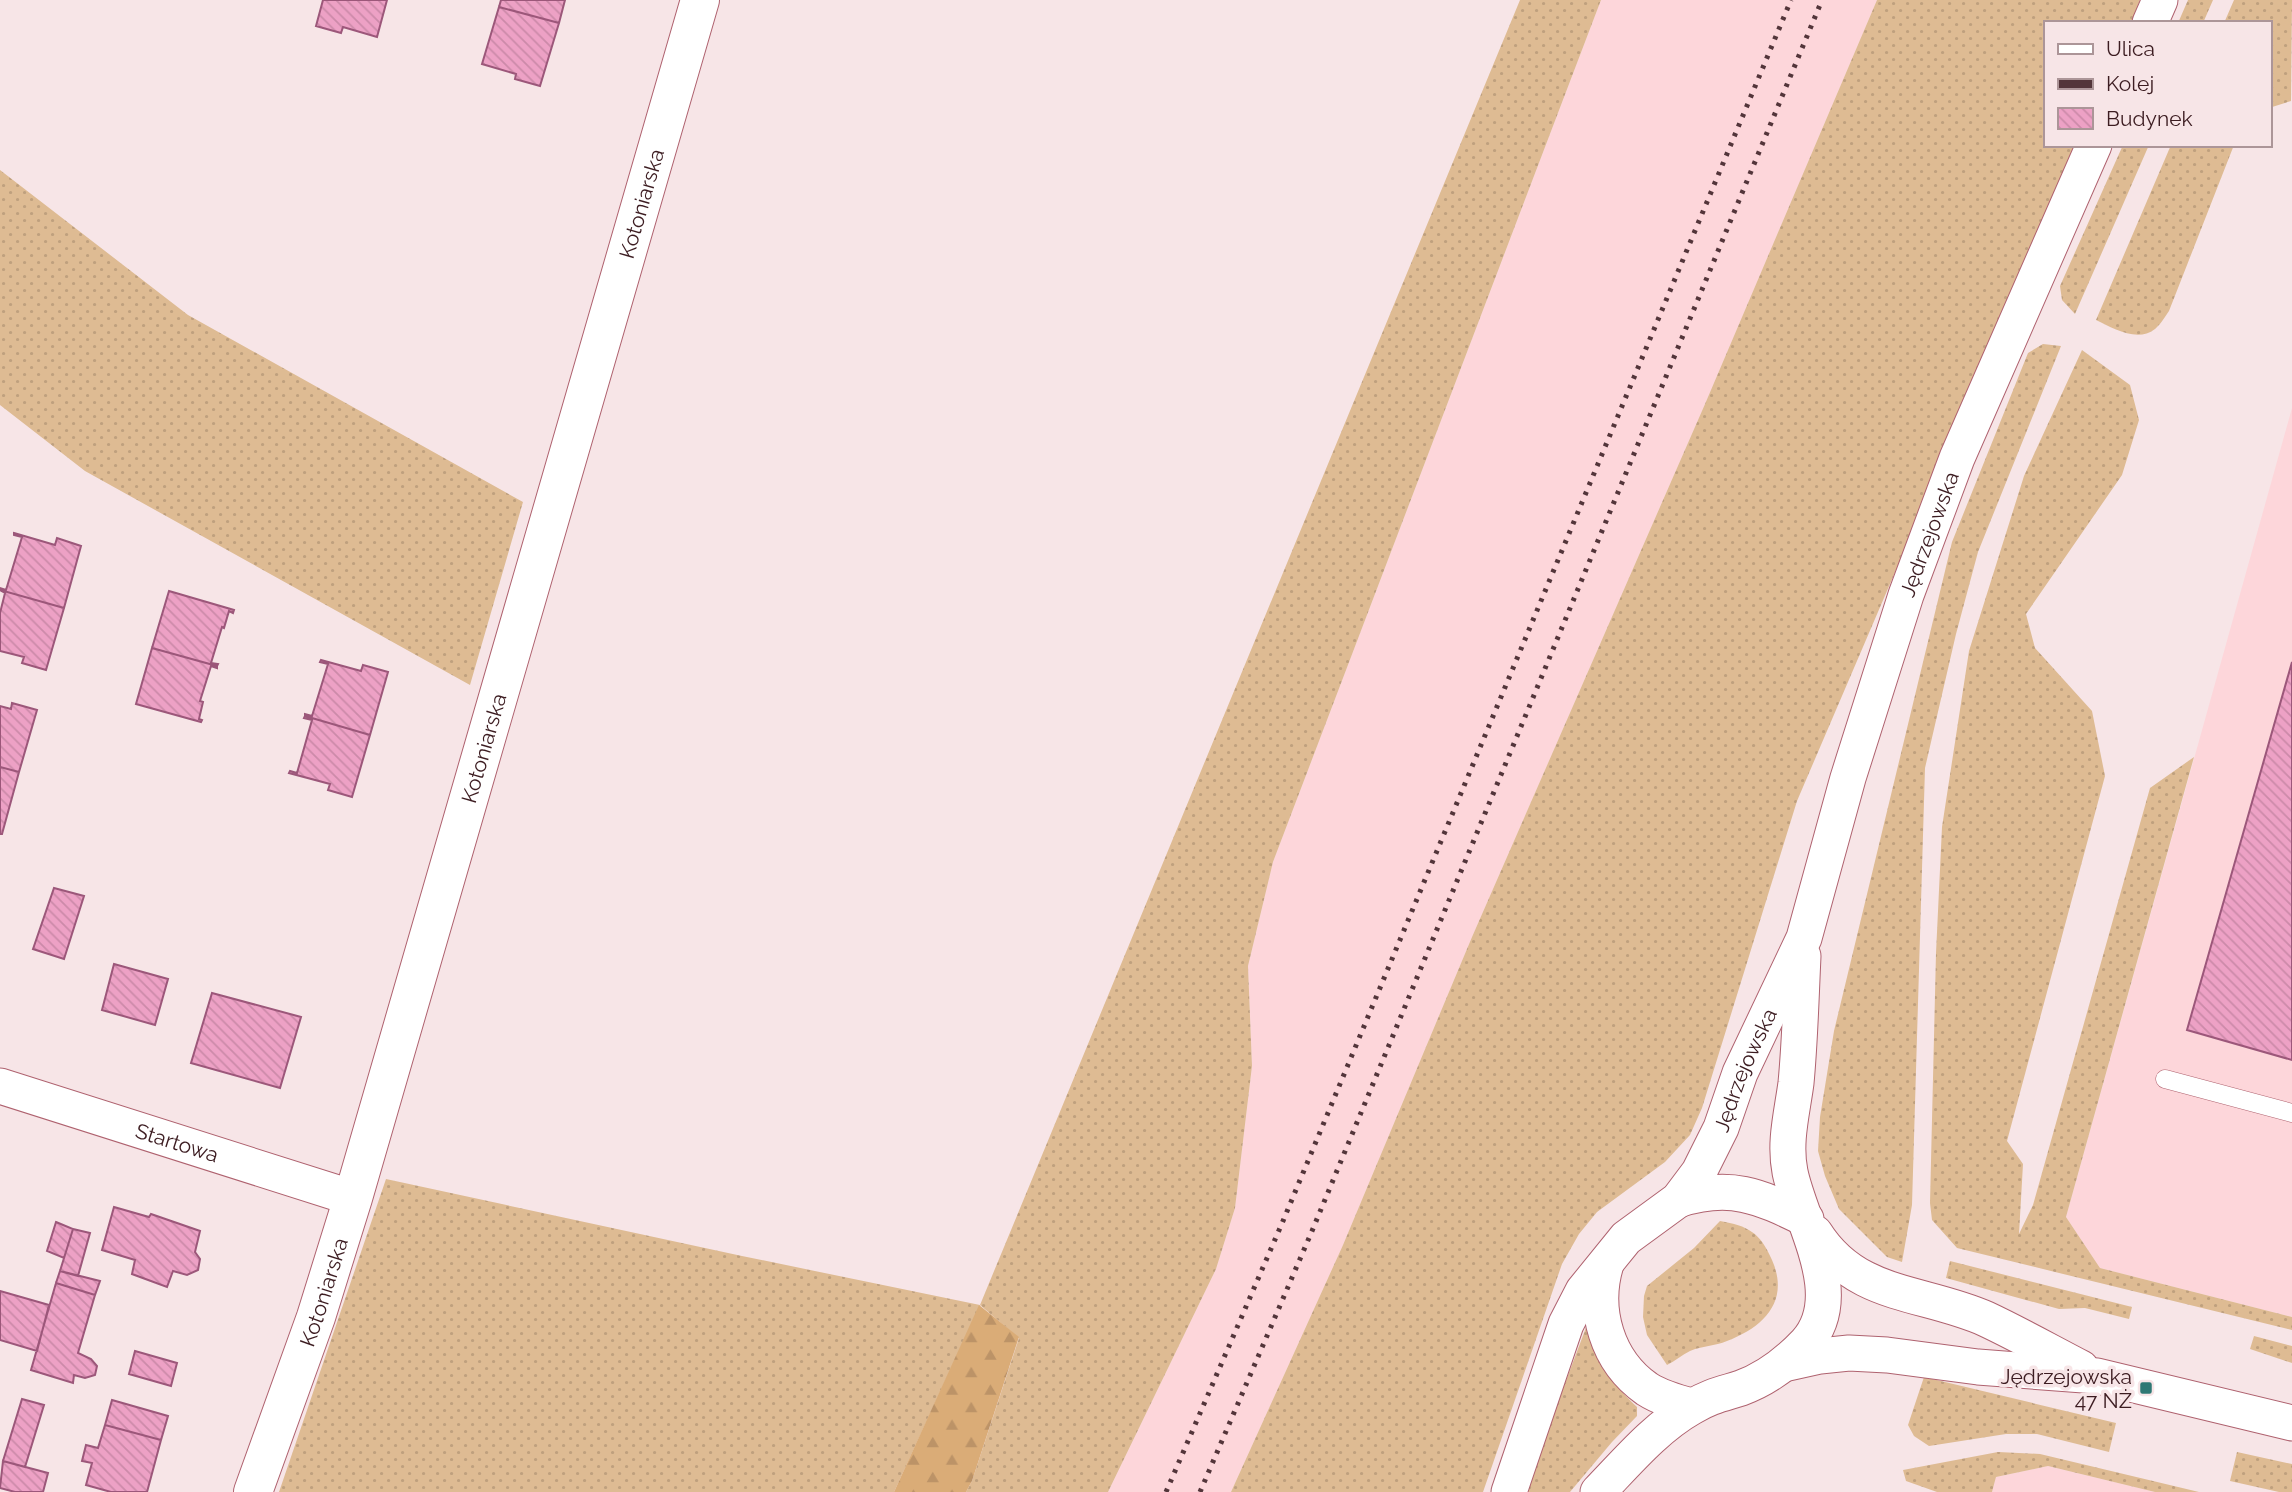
<svg xmlns="http://www.w3.org/2000/svg" width="2292" height="1492" viewBox="0 0 2292 1492" font-family="Raleway,sans-serif">
<style>
.built{fill:#fdd6da}
.grass{fill:url(#grass-dots)}
.forest{fill:url(#forest-firs)}
.building{fill:url(#building-back-hatch);stroke:#9c577a;stroke-width:2}
.lines{fill:none;stroke-linecap:round;stroke-linejoin:round}
.service-casing{stroke:#af626f;stroke-width:19}
.minor-casing{stroke:#af626f;stroke-width:37}
.tertiary-casing{stroke:#af626f;stroke-width:40}
.service{stroke:#fff;stroke-width:18}
.minor{stroke:#fff;stroke-width:35}
.tertiary{stroke:#fff;stroke-width:38}
.rail{stroke:#53353a;stroke-width:5;stroke-dasharray:3.5 7;stroke-linecap:butt}
.poi-dot{fill:#2f7874;stroke:#f7e5e7;stroke-width:2.5}
.labels{text-anchor:middle;dominant-baseline:central;stroke-width:7;stroke-linejoin:round;paint-order:stroke}
.street-label{font-size:21px;fill:#3c1c21;stroke:#f7e5e7}
.poi-label{font-size:21px;fill:#3c1c21;stroke:#f7e5e7;text-anchor:end}
</style>
<defs>
<pattern id="grass-dots" width="8" height="8" patternUnits="userSpaceOnUse" patternTransform="scale(1.75)"><rect width="8" height="8" fill="#debb93"/><path d="M2 2h.1M6 6h.1" fill="none" stroke="#bfa07e" stroke-width="1.8" stroke-linecap="round"/></pattern>
<pattern id="forest-firs" width="22" height="20" patternUnits="userSpaceOnUse" patternTransform="scale(1.75)"><rect width="22" height="20" fill="#daac77"/><path d="M5 1l3.5 6h-7zM16 11l3.5 6h-7z" fill="#bc9367"/></pattern>
<pattern id="building-back-hatch" width="6" height="6" patternUnits="userSpaceOnUse" patternTransform="scale(1.75)"><rect width="6" height="6" fill="#eda1c5"/><path d="M-1 5l2 2M0 0l6 6M5-1l2 2" fill="none" stroke="#cc8aa9"/></pattern>
</defs>
<rect width="100%" height="100%" fill="#f7e5e7"/>
<path class="built" d="M 1601,0 L 1877,0 L 1705,404 L 1472,937 L 1343,1245 L 1231,1492 L 1108,1492 L 1216,1269 L 1235,1208 L 1252,1066 L 1248,966 L 1273,862 Z
M 2292,408 L 2292,1317 L 2100,1268 L 2066,1217 Z
M 2048,1466 L 2155,1492 L 1992,1492 L 1996,1477 Z"/>
<path class="grass" d="M 1520,0 L 1601,0 L 1273,862 L 1248,966 L 1252,1066 L 1235,1208 L 1216,1269 L 1108,1492 L 966,1492 L 972,1481 L 1019,1338 L 980,1305 L 894,1492 L 279,1492 L 386,1179 L 742,1256 L 980,1305 Z
M 1877,0 L 2140,0 L 2131,23 L 2045,23 L 2045,145 L 2078,145 L 1797,801 L 1702,1108 L 1690,1135 L 1665,1162 L 1597,1212 L 1579,1234 L 1562,1264 L 1483,1492 L 1231,1492 L 1343,1245 L 1472,937 L 1705,404 Z
M 2188,0 L 2213,0 L 2203,23 L 2178,23 Z
M 2234,0 L 2292,0 L 2291,101 L 2269,108 L 2269,23 L 2224,23 Z
M 2123,145 L 2149,145 L 2075,314 L 2062,300 L 2060,286 Z
M 2171,145 L 2234,145 L 2169,311 C 2165,317 2160,325 2155,329 C 2137,343 2113,328 2096,320 Z
M 0,170 L 188,315 L 523,502 L 470,685 L 85,471 L 0,405 Z
M 2043,344 L 2061,346 L 1978,552 L 1956,634 L 1925,768 L 1912,1205 L 1902,1262 L 1887,1257 L 1839,1209 L 1825,1176 L 1818,1151 L 1820,1117 L 1834,1031 L 1952,542 L 2028,353 Z
M 2082,350 L 2130,385 L 2139,420 L 2122,475 L 2026,614 L 2035,648 L 2092,711 L 2105,776 L 2007,1141 L 2023,1164 L 2019,1234 L 2033,1205 L 2150,788 L 2194,757 L 2066,1217 L 2100,1268 L 2292,1317 L 2292,1330 L 1957,1248 L 1932,1220 L 1930,1203 L 1936,953 L 1942,827 L 1969,651 L 2024,476 Z
M 1720,1221 C 1748,1226 1760,1232 1772,1260 C 1790,1301 1764,1327 1727,1341 C 1715,1346 1702,1346 1690,1351 C 1682,1355 1675,1361 1667,1365 L 1647,1335 L 1643,1317 L 1644,1296 L 1647,1286 L 1694,1248 Z
M 1950,1261 L 2132,1307 L 2129,1319 L 2085,1308 L 2059,1309 L 1946,1278 Z
M 1587,1325 C 1590,1357 1615,1386 1637,1407 L 1637,1416 L 1612,1442 L 1570,1492 L 1524,1492 Z
M 2254,1336 L 2292,1346 L 2292,1363 L 2250,1349 Z
M 1924,1377 L 2116,1423 L 2109,1452 L 2037,1434 L 2006,1434 L 1929,1446 L 1914,1436 L 1908,1425 Z
M 1998,1452 L 2040,1454 L 2199,1492 L 2155,1492 L 2048,1466 L 1996,1477 L 1992,1492 L 1937,1492 L 1906,1481 L 1903,1470 Z
M 2237,1452 L 2292,1464 L 2292,1492 L 2279,1492 L 2230,1481 Z"/>
<path class="forest" d="M 979,1305 L 1019,1337 L 972,1481 L 966,1492 L 894,1492 Z"/>
<path class="building" d="M 323,0 L 387,0 L 377,37 L 343,27 L 341,33 L 316,26 Z
M 501,0 L 565,0 L 559,23 L 499,7 Z
M 499,7 L 559,23 L 540,86 L 515,79 L 516,74 L 482,64 Z
M 14,533 L 55,545 L 57,538 L 81,546 L 64,608 L 0,590 L 0,588 L 6,590 L 22,537 L 14,535 Z
M 0,590 L 64,608 L 46,670 L 22,663 L 24,657 L 0,651 L 0,613 L 5,593 Z
M 169,591 L 234,610 L 233,613 L 229,611 L 224,628 L 222,627 L 211,663 L 218,664 L 217,666 L 152,648 Z
M 152,648 L 217,666 L 217,668 L 211,666 L 200,701 L 203,702 L 199,719 L 202,720 L 201,722 L 136,704 Z
M 321,660 L 361,671 L 363,665 L 388,672 L 370,735 L 305,716 L 305,714 L 312,716 L 328,664 L 320,662 Z
M 2292,662 L 2292,1060 L 2187,1030 Z
M 12,703 L 37,710 L 19,772 L 0,767 L 0,706 L 11,709 Z
M 305,716 L 370,735 L 352,797 L 328,790 L 330,784 L 289,773 L 290,771 L 297,773 L 312,720 L 304,718 Z
M 0,767 L 19,772 L 2,834 L 0,834 Z
M 54,888 L 84,896 L 64,959 L 33,949 Z
M 114,964 L 168,979 L 155,1025 L 102,1010 Z
M 212,993 L 301,1017 L 280,1088 L 191,1063 Z
M 114,1207 L 149,1217 L 151,1214 L 200,1231 L 195,1252 L 200,1259 L 198,1270 L 187,1275 L 173,1271 L 167,1287 L 132,1274 L 135,1260 L 102,1250 Z
M 56,1222 L 73,1229 L 64,1258 L 47,1251 Z
M 73,1229 L 90,1233 L 78,1276 L 60,1271 Z
M 60,1271 L 100,1281 L 95,1295 L 56,1283 Z
M 56,1283 L 95,1295 L 78,1353 L 91,1359 L 97,1366 L 95,1375 L 85,1378 L 74,1375 L 73,1383 L 31,1370 Z
M 0,1291 L 49,1305 L 37,1351 L 0,1340 Z
M 135,1351 L 177,1363 L 171,1386 L 129,1374 Z
M 22,1399 L 44,1405 L 25,1467 L 3,1461 Z
M 112,1400 L 168,1416 L 161,1440 L 105,1425 Z
M 105,1425 L 161,1440 L 147,1492 L 111,1492 L 86,1485 L 92,1463 L 82,1461 L 86,1445 L 98,1448 Z
M 3,1461 L 48,1473 L 43,1492 L 15,1492 L 0,1488 Z"/>
<g class="lines">
<defs>
<path id="service" d="M 2165,1079 L 2292,1113"/>
<g id="minor">
<path d="M 2150,23 L 2160,0"/>
<path id="s1" d="M 0,1086 L 353,1198"/>
<path d="M 1678,1200 C 1730,1183 1759,1196 1806,1219"/>
<path d="M 1815,1233 C 1856,1298 1923,1291 1986,1319 C 2018,1334 2050,1352 2081,1368"/>
<path d="M 1606,1264 C 1592,1310 1607,1361 1647,1389 C 1661,1398 1676,1402 1692,1406"/>
<path d="M 1784,1364 L 1820,1356 L 1849,1353 L 1887,1355 L 1978,1367 L 2097,1376 L 2292,1423"/>
<path id="s2" d="M 1509,1492 L 1566,1324 L 1583,1291 L 1626,1238 L 1678,1200 L 1699,1172 L 1721,1128 L 1740,1073 L 1804,938 L 1848,778 L 1906,595 L 1957,458 L 2094,145"/>
<path d="M 1598,1492 C 1627,1462 1655,1428 1692,1407 C 1710,1396 1722,1394 1741,1388 C 1766,1379 1788,1362 1806,1343 C 1849,1296 1800,1222 1790,1172 C 1784,1142 1792,1113 1796,1083 C 1800,1041 1801,998 1803,956"/>
</g>
<g id="tertiary">
<path id="s3" d="M 253,1492 L 316,1317 L 353,1198 L 700,0"/>
</g>
</defs>
<use href="#service" class="service-casing"/>
<use href="#minor" class="minor-casing"/>
<use href="#tertiary" class="tertiary-casing"/>
<use href="#service" class="service"/>
<use href="#minor" class="minor"/>
<use href="#tertiary" class="tertiary"/>
<path class="rail" d="M 1166,1492 L 1283,1221 L 1791,0
M 1200,1492 L 1312,1231 L 1822,0"/>
</g>
<rect class="poi-dot" x="2139" y="1381" width="14" height="14" rx="3.5"/>
<g class="labels">
<g class="street-label">
<text stroke="none"><textPath href="#s3" startOffset="1346">Kotoniarska</textPath></text>
<text stroke="none"><textPath href="#s2" startOffset="1062">Jędrzejowska</textPath></text>
<text stroke="none"><textPath href="#s3" startOffset="779">Kotoniarska</textPath></text>
<text stroke="none"><textPath href="#s2" startOffset="494">Jędrzejowska</textPath></text>
<text stroke="none"><textPath href="#s1" startOffset="186">Startowa</textPath></text>
<text stroke="none"><textPath href="#s3" startOffset="212">Kotoniarska</textPath></text>
</g>
<g class="poi-label">
<text x="2132" y="1376">Jędrzejowska<tspan x="2132" dy="24">47 NŻ</tspan></text>
</g>
</g>
<rect x="2044" y="21" width="228" height="126" fill="#f7e5e7" stroke="#ac9598" stroke-width="2"/>
<rect x="2058" y="44" width="35" height="10" fill="#ffffff" stroke="#ac9598" stroke-width="2"/>
<text x="2106" y="56" font-size="21" fill="#3c1c21">Ulica</text>
<rect x="2058" y="79" width="35" height="10" fill="#53353a" stroke="#ac9598" stroke-width="2"/>
<text x="2106" y="91" font-size="21" fill="#3c1c21">Kolej</text>
<rect x="2058" y="108" width="35" height="21" fill="url(#building-back-hatch)" stroke="#ac9598" stroke-width="2"/>
<text x="2106" y="126" font-size="21" fill="#3c1c21">Budynek</text>
</svg>
